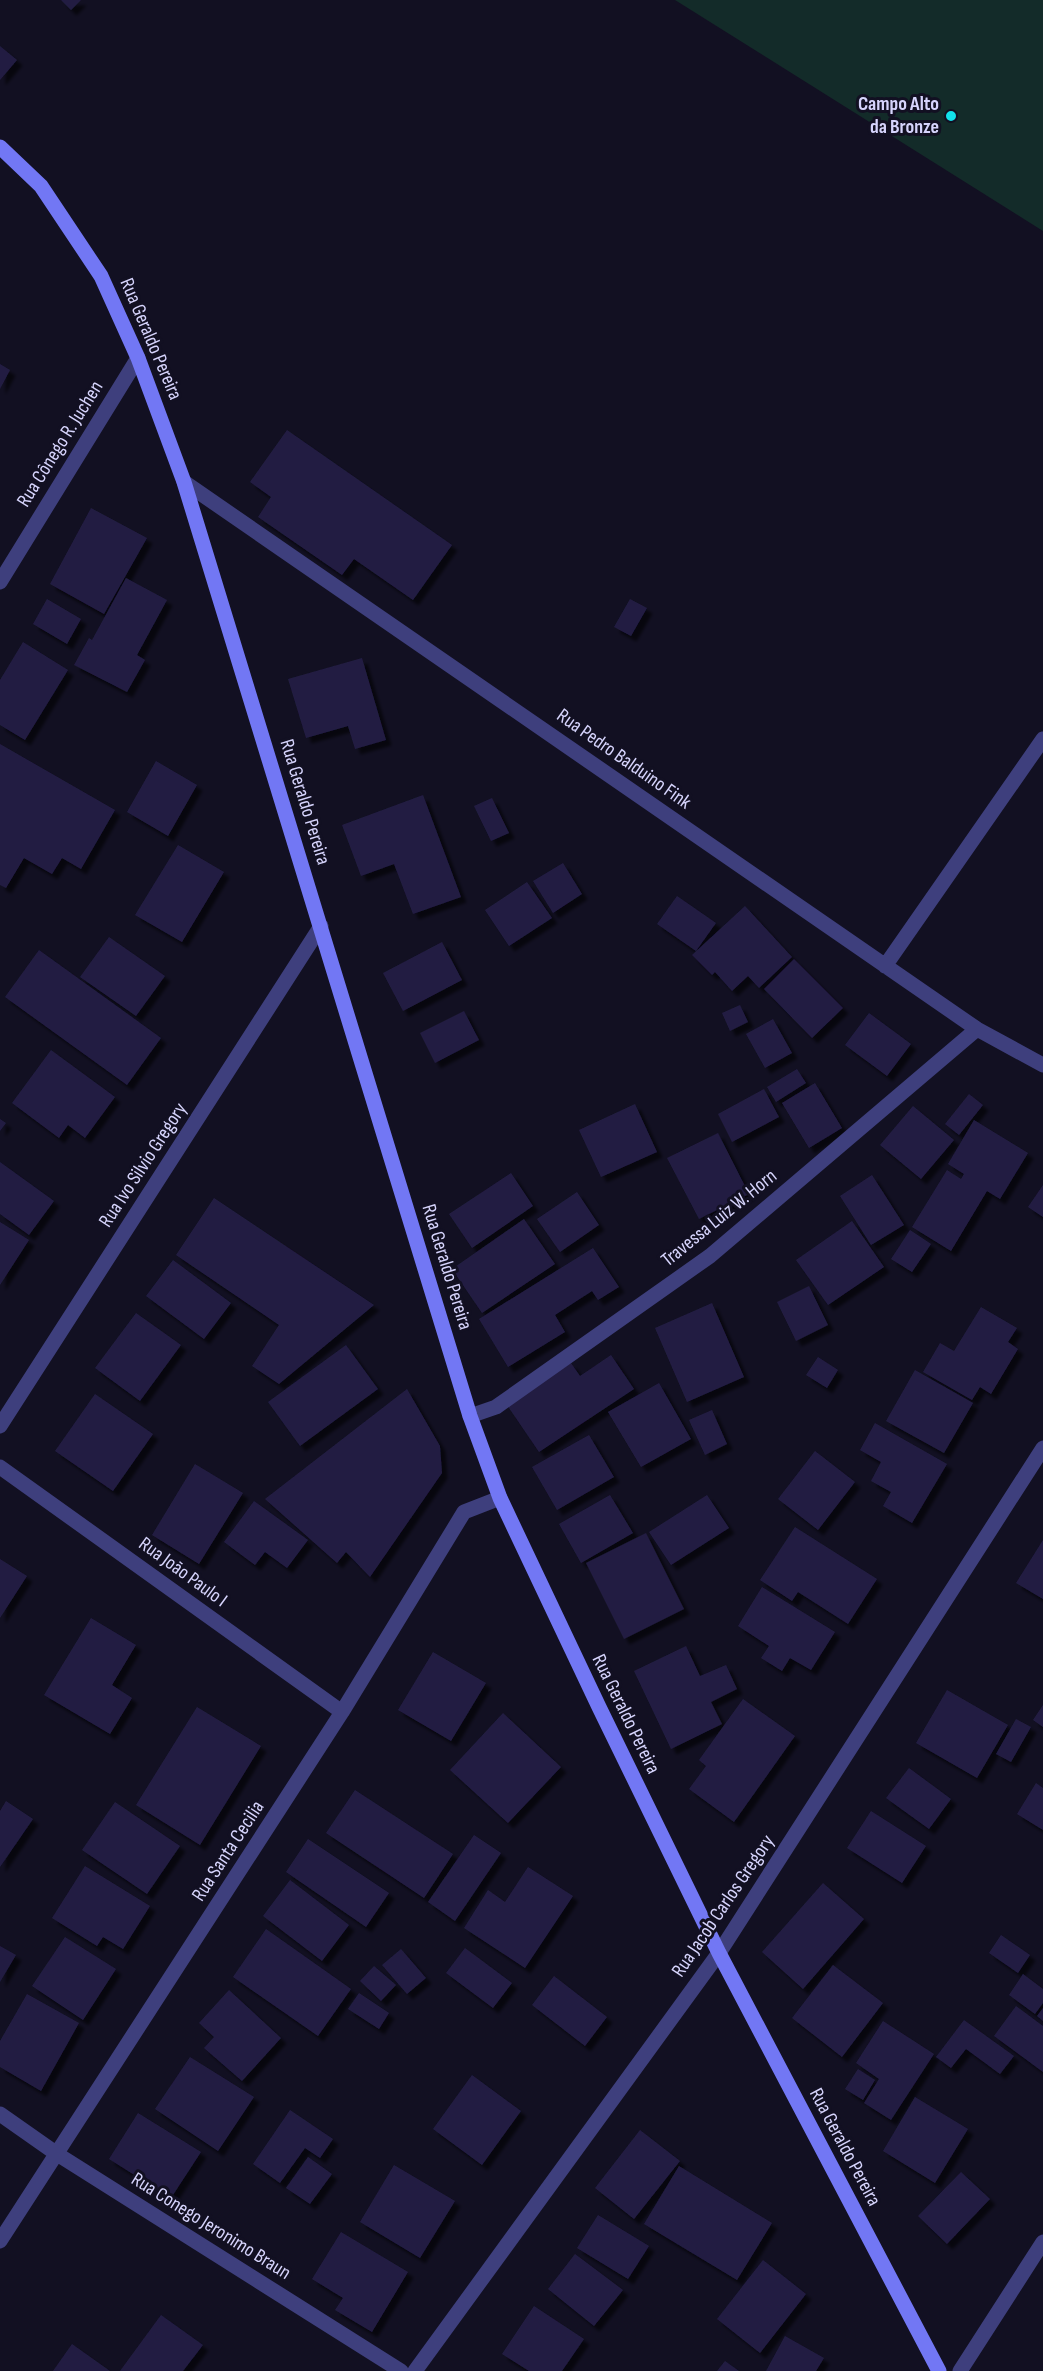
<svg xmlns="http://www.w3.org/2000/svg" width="1043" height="2371" viewBox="0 0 1043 2371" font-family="'Sofia Sans Condensed',sans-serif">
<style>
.green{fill:#132b29}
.building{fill:#221d42;filter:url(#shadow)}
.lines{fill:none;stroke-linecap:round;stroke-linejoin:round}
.minor{stroke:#3e3f7d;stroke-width:15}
.secondary{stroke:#7277f4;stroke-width:15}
.poi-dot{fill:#12e1ea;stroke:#121022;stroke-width:2}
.labels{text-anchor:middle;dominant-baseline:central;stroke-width:6;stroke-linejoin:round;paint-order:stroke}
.poi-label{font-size:20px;font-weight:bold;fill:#d6d4fc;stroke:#121022;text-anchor:end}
.street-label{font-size:20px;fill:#d6d4fc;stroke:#121022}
</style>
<defs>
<filter id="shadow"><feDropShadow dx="5.5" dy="5.5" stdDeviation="1.5" flood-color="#0009"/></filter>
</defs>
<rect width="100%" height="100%" fill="#121022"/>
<path class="green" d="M 675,0 L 1043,0 L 1043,231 Z"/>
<path class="building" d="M 61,0 L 81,0 L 71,10 Z
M 0,46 L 17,60 L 0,80 Z
M 0,364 L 10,370 L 0,389 Z
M 287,430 L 452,545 L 413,600 L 354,559 L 342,575 L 258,517 L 271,497 L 250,482 Z
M 91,508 L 147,538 L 104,614 L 50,584 Z
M 126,578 L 167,600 L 137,655 L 145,660 L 127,692 L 74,665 L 89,638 L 92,640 Z
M 47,599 L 81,619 L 67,644 L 33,624 Z
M 630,599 L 647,608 L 631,636 L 614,627 Z
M 23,642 L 68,670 L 25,740 L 0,725 L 0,680 Z
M 362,658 L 386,740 L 355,749 L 348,726 L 306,738 L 288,679 Z
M 0,744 L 115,810 L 81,869 L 62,858 L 52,874 L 24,858 L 6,888 L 0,885 Z
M 156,761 L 197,785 L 168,836 L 127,812 Z
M 423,795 L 461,897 L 413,914 L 394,864 L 361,876 L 342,825 Z
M 492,798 L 509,833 L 491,841 L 474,806 Z
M 178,845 L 224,872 L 182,942 L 135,915 Z
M 563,863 L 582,894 L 553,913 L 533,881 Z
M 527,882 L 552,918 L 509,946 L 485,910 Z
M 677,896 L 716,923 L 696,951 L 657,924 Z
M 745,906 L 792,957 L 759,988 L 748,976 L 732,991 L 715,972 L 712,975 L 692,955 Z
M 109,937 L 165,976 L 136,1016 L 80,977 Z
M 442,942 L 462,980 L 403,1011 L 383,973 Z
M 39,950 L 161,1038 L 127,1085 L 5,997 Z
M 794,959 L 843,1008 L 812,1038 L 764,989 Z
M 740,1005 L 748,1022 L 730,1031 L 722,1013 Z
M 464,1011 L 479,1040 L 435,1063 L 420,1033 Z
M 869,1013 L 911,1044 L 887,1076 L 845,1045 Z
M 773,1019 L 792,1053 L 765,1068 L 746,1034 Z
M 51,1050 L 115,1097 L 85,1138 L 68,1125 L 59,1138 L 12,1103 Z
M 797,1069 L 806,1083 L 776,1102 L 767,1087 Z
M 815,1083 L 842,1128 L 809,1148 L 782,1103 Z
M 764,1089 L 779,1117 L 732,1142 L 718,1114 Z
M 969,1094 L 983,1105 L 959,1135 L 945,1124 Z
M 635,1104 L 657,1152 L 601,1177 L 579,1130 Z
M 913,1106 L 954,1140 L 921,1179 L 880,1145 Z
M 0,1119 L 6,1123 L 0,1131 Z
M 974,1120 L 1028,1153 L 1000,1199 L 987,1191 L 951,1251 L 912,1227 L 947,1170 L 961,1179 L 964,1174 L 948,1164 Z
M 718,1133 L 749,1194 L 699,1219 L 667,1158 Z
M 0,1162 L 54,1201 L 29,1235 L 0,1214 Z
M 511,1173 L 533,1206 L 472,1248 L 449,1214 Z
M 872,1175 L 904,1225 L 871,1245 L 840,1196 Z
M 1043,1185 L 1043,1217 L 1028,1207 Z
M 577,1192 L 599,1225 L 560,1252 L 537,1219 Z
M 214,1198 L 374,1305 L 279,1384 L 252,1366 L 279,1325 L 176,1255 Z
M 524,1219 L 555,1264 L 482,1313 L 452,1269 Z
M 852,1221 L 884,1267 L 828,1305 L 796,1260 Z
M 0,1222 L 29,1240 L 0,1285 Z
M 910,1230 L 931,1244 L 912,1272 L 891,1259 Z
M 593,1248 L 619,1287 L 598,1300 L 592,1291 L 555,1315 L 565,1332 L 508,1367 L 479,1319 Z
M 173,1260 L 231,1303 L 204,1339 L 146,1296 Z
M 809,1286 L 828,1325 L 796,1341 L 777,1302 Z
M 712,1303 L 744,1377 L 687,1402 L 655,1328 Z
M 981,1307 L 1017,1328 L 1008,1342 L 1018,1349 L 991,1394 L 980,1387 L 972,1400 L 923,1372 L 940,1343 L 954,1351 Z
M 136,1313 L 181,1345 L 140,1401 L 95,1368 Z
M 346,1345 L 378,1389 L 300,1446 L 268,1402 Z
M 611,1355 L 634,1389 L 539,1452 L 507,1405 L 571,1363 L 580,1376 Z
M 818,1357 L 838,1370 L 827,1388 L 806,1375 Z
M 915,1370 L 973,1403 L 944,1453 L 886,1421 Z
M 659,1383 L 691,1439 L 641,1467 L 608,1412 Z
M 407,1389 L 440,1446 L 442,1473 L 370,1577 L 346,1552 L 337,1563 L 265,1499 Z
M 95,1394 L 153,1434 L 113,1491 L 55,1451 Z
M 712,1410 L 727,1444 L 705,1455 L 689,1420 Z
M 875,1423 L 947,1464 L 912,1523 L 883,1506 L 891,1492 L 871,1481 L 881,1462 L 860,1450 Z
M 589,1435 L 614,1477 L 557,1510 L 532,1467 Z
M 815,1451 L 855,1482 L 818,1530 L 778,1499 Z
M 195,1464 L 243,1493 L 199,1564 L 152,1535 Z
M 610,1495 L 633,1533 L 581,1563 L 559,1524 Z
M 707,1495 L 729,1528 L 671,1565 L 649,1532 Z
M 254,1501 L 308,1540 L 287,1568 L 265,1552 L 255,1565 L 224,1542 Z
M 795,1527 L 877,1579 L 848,1624 L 798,1592 L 792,1601 L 760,1580 Z
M 646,1533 L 684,1609 L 624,1639 L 586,1563 Z
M 1043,1540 L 1043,1599 L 1016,1583 Z
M 0,1559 L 27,1576 L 0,1618 Z
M 762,1587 L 835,1632 L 811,1670 L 790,1658 L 782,1671 L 761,1658 L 769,1646 L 738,1626 Z
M 91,1618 L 136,1645 L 112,1685 L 132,1698 L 110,1734 L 44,1695 Z
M 686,1646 L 700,1676 L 726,1665 L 737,1689 L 711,1702 L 722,1724 L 671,1749 L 634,1671 Z
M 433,1652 L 486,1683 L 451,1741 L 398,1710 Z
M 947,1690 L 1008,1725 L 977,1778 L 916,1743 Z
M 743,1699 L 795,1736 L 734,1822 L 689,1789 L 706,1766 L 699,1760 Z
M 1043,1705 L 1043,1727 L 1033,1720 Z
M 197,1707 L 261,1746 L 200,1845 L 136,1805 Z
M 503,1713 L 561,1767 L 508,1823 L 450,1770 Z
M 1016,1719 L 1031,1727 L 1011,1762 L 996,1754 Z
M 909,1768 L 951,1799 L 929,1829 L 886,1798 Z
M 1036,1783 L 1043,1788 L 1043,1830 L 1017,1814 Z
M 355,1790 L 453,1854 L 424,1898 L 326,1833 Z
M 6,1801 L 33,1819 L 0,1867 L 0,1811 Z
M 115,1802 L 180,1846 L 147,1894 L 82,1850 Z
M 871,1811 L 926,1846 L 902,1883 L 847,1848 Z
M 474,1835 L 501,1853 L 455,1921 L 428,1902 Z
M 308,1839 L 389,1893 L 366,1927 L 286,1872 Z
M 85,1866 L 150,1906 L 123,1949 L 103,1937 L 97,1946 L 52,1918 Z
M 528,1867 L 573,1896 L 525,1968 L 464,1928 L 488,1890 L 505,1902 Z
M 290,1880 L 349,1925 L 322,1961 L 263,1916 Z
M 823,1883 L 864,1919 L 803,1989 L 762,1952 Z
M 266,1929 L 351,1989 L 318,2036 L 233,1977 Z
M 1001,1935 L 1030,1955 L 1018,1973 L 989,1953 Z
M 65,1937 L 116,1969 L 83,2020 L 32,1986 Z
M 0,1946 L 16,1955 L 0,1982 Z
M 465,1948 L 512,1983 L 493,2008 L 446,1973 Z
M 401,1949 L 426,1978 L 407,1994 L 382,1965 Z
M 833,1965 L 883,2003 L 842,2057 L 792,2018 Z
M 374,1966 L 396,1985 L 381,2001 L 360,1981 Z
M 1023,1974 L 1043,1989 L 1043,2003 L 1035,2014 L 1009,1995 Z
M 554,1976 L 607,2017 L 585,2046 L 532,2005 Z
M 229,1990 L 281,2038 L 242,2081 L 204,2048 L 214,2037 L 199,2023 Z
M 359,1993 L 389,2013 L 379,2029 L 348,2009 Z
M 27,1994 L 79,2023 L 41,2091 L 0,2067 L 0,2041 Z
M 1016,2006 L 1043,2026 L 1043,2072 L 994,2036 Z
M 1043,2008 L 1043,2021 L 1037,2016 Z
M 964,2020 L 1014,2056 L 1000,2074 L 966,2049 L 951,2068 L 936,2057 Z
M 883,2021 L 934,2054 L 891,2120 L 864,2103 L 879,2079 L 856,2063 Z
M 190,2057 L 254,2097 L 218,2151 L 155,2109 Z
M 858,2069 L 875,2080 L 863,2100 L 845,2089 Z
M 472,2075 L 521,2111 L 482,2165 L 433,2129 Z
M 915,2097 L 968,2129 L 935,2183 L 883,2151 Z
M 290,2110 L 333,2139 L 320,2158 L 305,2148 L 280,2183 L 253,2164 Z
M 138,2113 L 201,2152 L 171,2198 L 109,2159 Z
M 640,2130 L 680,2161 L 634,2219 L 595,2188 Z
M 308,2157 L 332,2174 L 310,2204 L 286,2188 Z
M 394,2165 L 455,2201 L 420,2258 L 360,2222 Z
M 679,2166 L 772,2223 L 737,2280 L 644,2224 Z
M 961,2172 L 990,2199 L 947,2244 L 918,2216 Z
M 598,2215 L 649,2246 L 628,2279 L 577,2248 Z
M 341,2232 L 408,2272 L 372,2332 L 335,2310 L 343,2298 L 312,2279 Z
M 575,2254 L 623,2290 L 594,2326 L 548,2289 Z
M 763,2260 L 806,2294 L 760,2353 L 717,2319 Z
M 534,2306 L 584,2339 L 562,2371 L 529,2371 L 502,2354 Z
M 161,2315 L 203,2345 L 183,2371 L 120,2371 Z
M 785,2336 L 824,2358 L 816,2371 L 766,2371 Z
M 72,2344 L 110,2371 L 53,2371 Z
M 725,2361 L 739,2371 L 717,2371 Z"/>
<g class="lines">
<path class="minor" d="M 184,482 L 977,1029 L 1043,1065
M 0,582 L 138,358
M 885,966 L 1043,739
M 470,1416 L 496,1407 L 710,1256 L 977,1029
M 0,1426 L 321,926
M 0,1467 L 342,1712
M 0,2114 L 57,2154 L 401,2371
M 0,2241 L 342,1712 L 464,1512 L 500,1498
M 415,2371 L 719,1953 L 1043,1448
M 960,2371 L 1043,2242"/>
<path class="secondary" d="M 0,147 L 41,186 L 101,276 L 138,358 L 184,482 L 470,1416 L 500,1498 L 599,1707 L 719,1953 L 939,2371"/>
</g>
<circle class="poi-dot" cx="951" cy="116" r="6"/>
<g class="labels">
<g class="poi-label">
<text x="939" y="104">Campo Alto<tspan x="939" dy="23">da Bronze</tspan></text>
</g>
<g class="street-label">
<text transform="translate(151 339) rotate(67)">Rua Geraldo Pereira</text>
<text transform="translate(60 444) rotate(-58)">Rua Cônego R. Juchen</text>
<text transform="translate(624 759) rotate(35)">Rua Pedro Balduino Fink</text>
<text transform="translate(305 802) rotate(73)">Rua Geraldo Pereira</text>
<text transform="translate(143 1165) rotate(-57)">Rua Ivo Silvio Gregory</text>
<text transform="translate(719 1218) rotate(-39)">Travessa Luiz W. Horn</text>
<text transform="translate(447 1267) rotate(73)">Rua Geraldo Pereira</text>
<text transform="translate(183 1572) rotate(36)">Rua João Paulo I</text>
<text transform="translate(626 1714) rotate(64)">Rua Geraldo Pereira</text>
<text transform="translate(228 1851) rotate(-57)">Rua Santa Cecilia</text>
<text transform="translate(723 1906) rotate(-56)">Rua Jacob Carlos Gregory</text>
<text transform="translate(845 2147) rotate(62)">Rua Geraldo Pereira</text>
<text transform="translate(211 2226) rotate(32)">Rua Conego Jeronimo Braun</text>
</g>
</g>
</svg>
